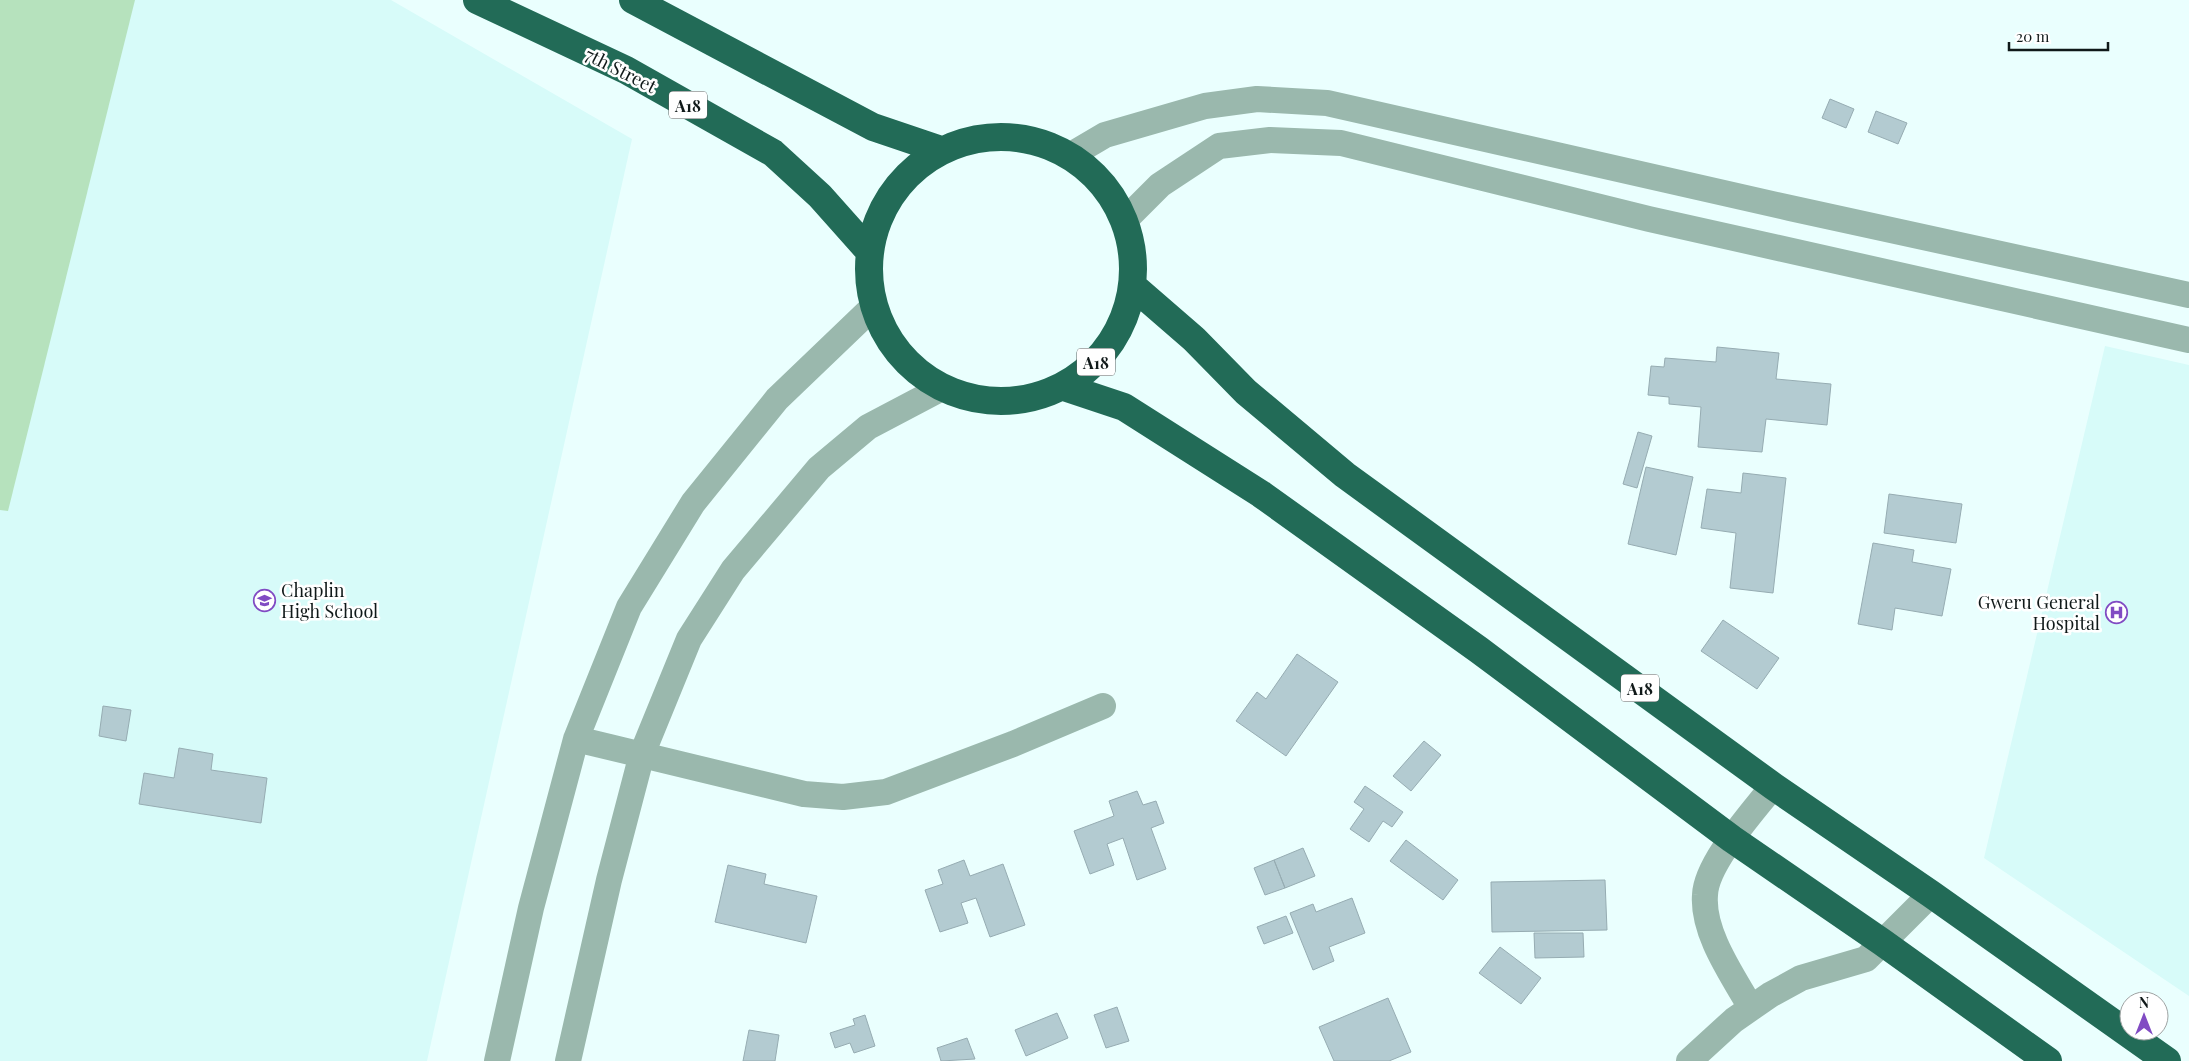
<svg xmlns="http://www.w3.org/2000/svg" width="2189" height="1061" viewBox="0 0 2189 1061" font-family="'Playfair Display',serif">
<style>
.built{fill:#d7fbf9}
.garden{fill:#b6e2bd}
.building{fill:#b3cbd1;stroke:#96acb2}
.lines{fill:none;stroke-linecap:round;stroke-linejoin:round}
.street{stroke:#9ab8ad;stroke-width:26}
.highway{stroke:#226b57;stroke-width:28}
.labels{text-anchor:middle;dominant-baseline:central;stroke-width:5;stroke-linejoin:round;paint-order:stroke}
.shield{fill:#fff;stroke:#585e5e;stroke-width:1}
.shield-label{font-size:16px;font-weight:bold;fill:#101919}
.street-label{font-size:18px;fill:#101919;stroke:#fff}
.poi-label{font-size:18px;fill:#101919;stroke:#fff;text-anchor:start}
</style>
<rect width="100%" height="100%" fill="#eafffe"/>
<path class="built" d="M 0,0 L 391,0 L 632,139 L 427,1061 L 0,1061 Z
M 2105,346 L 2189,365 L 2189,996 L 1984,858 Z"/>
<path class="garden" d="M 0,0 L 135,0 L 8,511 L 0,510 Z"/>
<path class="building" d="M 1830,99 L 1854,109 L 1846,128 L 1822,118 Z
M 1876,111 L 1907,123 L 1898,144 L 1868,132 Z
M 1717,347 L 1779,353 L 1776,379 L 1831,384 L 1827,425 L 1766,419 L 1762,452 L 1698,447 L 1701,407 L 1669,404 L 1669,397 L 1648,395 L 1651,366 L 1664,367 L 1665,358 L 1716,362 Z
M 1638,432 L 1652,436 L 1637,488 L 1623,484 Z
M 1646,467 L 1693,477 L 1676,555 L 1628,544 Z
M 1743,473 L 1786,478 L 1773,593 L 1730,588 L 1736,533 L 1701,528 L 1707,489 L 1741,493 Z
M 1889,494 L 1962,504 L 1956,543 L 1884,533 Z
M 1873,543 L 1914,550 L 1912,562 L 1951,569 L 1942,616 L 1895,608 L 1892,630 L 1858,624 Z
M 1723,620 L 1779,658 L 1757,689 L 1701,651 Z
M 1297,654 L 1338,682 L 1286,756 L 1236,721 L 1257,692 L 1266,699 Z
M 103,706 L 131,710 L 126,741 L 99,736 Z
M 1424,741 L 1441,755 L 1411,791 L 1393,776 Z
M 179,748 L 213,754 L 211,770 L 267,778 L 261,823 L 139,804 L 144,773 L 174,778 Z
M 1365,786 L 1403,812 L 1392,827 L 1383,821 L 1369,842 L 1350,829 L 1364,809 L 1354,802 Z
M 1137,791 L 1143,805 L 1156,801 L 1164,823 L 1151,828 L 1166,869 L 1137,880 L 1123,838 L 1107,844 L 1114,865 L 1090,874 L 1074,831 L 1114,816 L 1109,801 Z
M 1406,840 L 1458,880 L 1443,900 L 1390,861 Z
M 1303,848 L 1315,876 L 1285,888 L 1274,860 Z
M 964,860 L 970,876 L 1003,864 L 1025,925 L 990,937 L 976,898 L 961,903 L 968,923 L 940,932 L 925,890 L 943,884 L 938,870 Z
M 1274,860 L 1285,888 L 1265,895 L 1254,868 Z
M 728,865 L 766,874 L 764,884 L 817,896 L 806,943 L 715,922 Z
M 1605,880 L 1607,930 L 1492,932 L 1491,882 Z
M 1352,898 L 1365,933 L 1329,947 L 1334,961 L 1313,970 L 1290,913 L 1313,904 L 1316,912 Z
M 1286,916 L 1293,933 L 1264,944 L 1257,927 Z
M 1534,933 L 1583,933 L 1584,957 L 1535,958 Z
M 1500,947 L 1541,978 L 1521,1004 L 1479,973 Z
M 1388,998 L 1411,1052 L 1389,1061 L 1334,1061 L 1319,1027 Z
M 1117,1007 L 1129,1041 L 1106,1048 L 1094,1015 Z
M 1057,1013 L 1068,1038 L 1026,1056 L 1015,1030 Z
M 865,1015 L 875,1046 L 854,1053 L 850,1043 L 835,1048 L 830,1033 L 855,1025 L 853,1019 Z
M 749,1030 L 779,1035 L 775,1061 L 743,1061 Z
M 967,1038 L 975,1059 L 941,1061 L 937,1048 Z"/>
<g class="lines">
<path class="street" d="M 1071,155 L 1105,135 L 1205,106 L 1257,99 L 1327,103 L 1790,208 L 2189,295
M 1126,219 L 1160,185 L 1219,146 L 1270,140 L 1341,143 L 1649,219 L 2189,340
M 576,739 L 804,794 L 843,797 L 886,792 L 1013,744 L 1103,706
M 1751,1008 C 1733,976 1702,933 1705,895 C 1706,863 1753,812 1773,786
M 497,1061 L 531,908 L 576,739 L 629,607 L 693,503 L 777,399 L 873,307
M 568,1061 L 609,880 L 642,754 L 689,639 L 733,570 L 819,468 L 868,427 L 942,388
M 1689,1061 L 1734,1020 L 1770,995 L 1801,978 L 1866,959 L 1931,894"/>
<path class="highway" d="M 477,0 L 626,70 L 773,153 L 820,196 L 869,251
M 633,0 L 873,127 L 941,150
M869 269a132 132 0 1 1 264 0a132 132 0 1 1-264 0Z
M 1134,287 L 1194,339 L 1246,392 L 1345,475 L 1773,786 L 1931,894 L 2167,1061
M 1064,387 L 1124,407 L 1261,494 L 1479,650 L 1732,839 L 1882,942 L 2048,1061"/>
</g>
<defs>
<symbol id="school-ring" viewBox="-11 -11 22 22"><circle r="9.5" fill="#fff" stroke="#814bc3" stroke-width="1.5"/><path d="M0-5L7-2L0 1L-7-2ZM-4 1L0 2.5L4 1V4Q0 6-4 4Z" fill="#814bc3"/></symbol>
<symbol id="hospital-ring" viewBox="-11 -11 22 22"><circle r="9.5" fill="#fff" stroke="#814bc3" stroke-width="1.5"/><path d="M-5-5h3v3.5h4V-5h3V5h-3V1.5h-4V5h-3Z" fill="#814bc3"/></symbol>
</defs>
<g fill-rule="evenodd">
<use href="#school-ring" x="252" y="588" width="25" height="25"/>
<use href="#hospital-ring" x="2104" y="600" width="25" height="25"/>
</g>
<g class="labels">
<g class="shield">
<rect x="669" y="91.5" width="38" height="27" rx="4"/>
<rect x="1077" y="348.5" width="38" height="27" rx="4"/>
<rect x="1621" y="674.5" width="38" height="27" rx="4"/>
</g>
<g class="shield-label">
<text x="688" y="105">A18</text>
<text x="1096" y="362">A18</text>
<text x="1640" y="688">A18</text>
</g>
<g class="street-label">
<text transform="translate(621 70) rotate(27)">7th Street</text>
</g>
<g class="poi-label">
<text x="281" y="590">Chaplin<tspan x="281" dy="21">High School</tspan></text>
<text x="2100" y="602" text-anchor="end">Gweru General<tspan x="2100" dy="21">Hospital</tspan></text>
</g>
</g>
<g transform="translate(2144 1016)"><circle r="24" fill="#ffffff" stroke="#9fa3a3"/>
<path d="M0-4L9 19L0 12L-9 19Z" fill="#814bc3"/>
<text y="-8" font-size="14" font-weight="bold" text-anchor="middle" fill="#101919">N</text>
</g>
<path d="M2009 42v8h99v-8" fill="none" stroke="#101919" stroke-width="2.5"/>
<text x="2016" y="42" font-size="15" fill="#101919" stroke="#ffffff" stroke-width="4" paint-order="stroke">20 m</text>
</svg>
